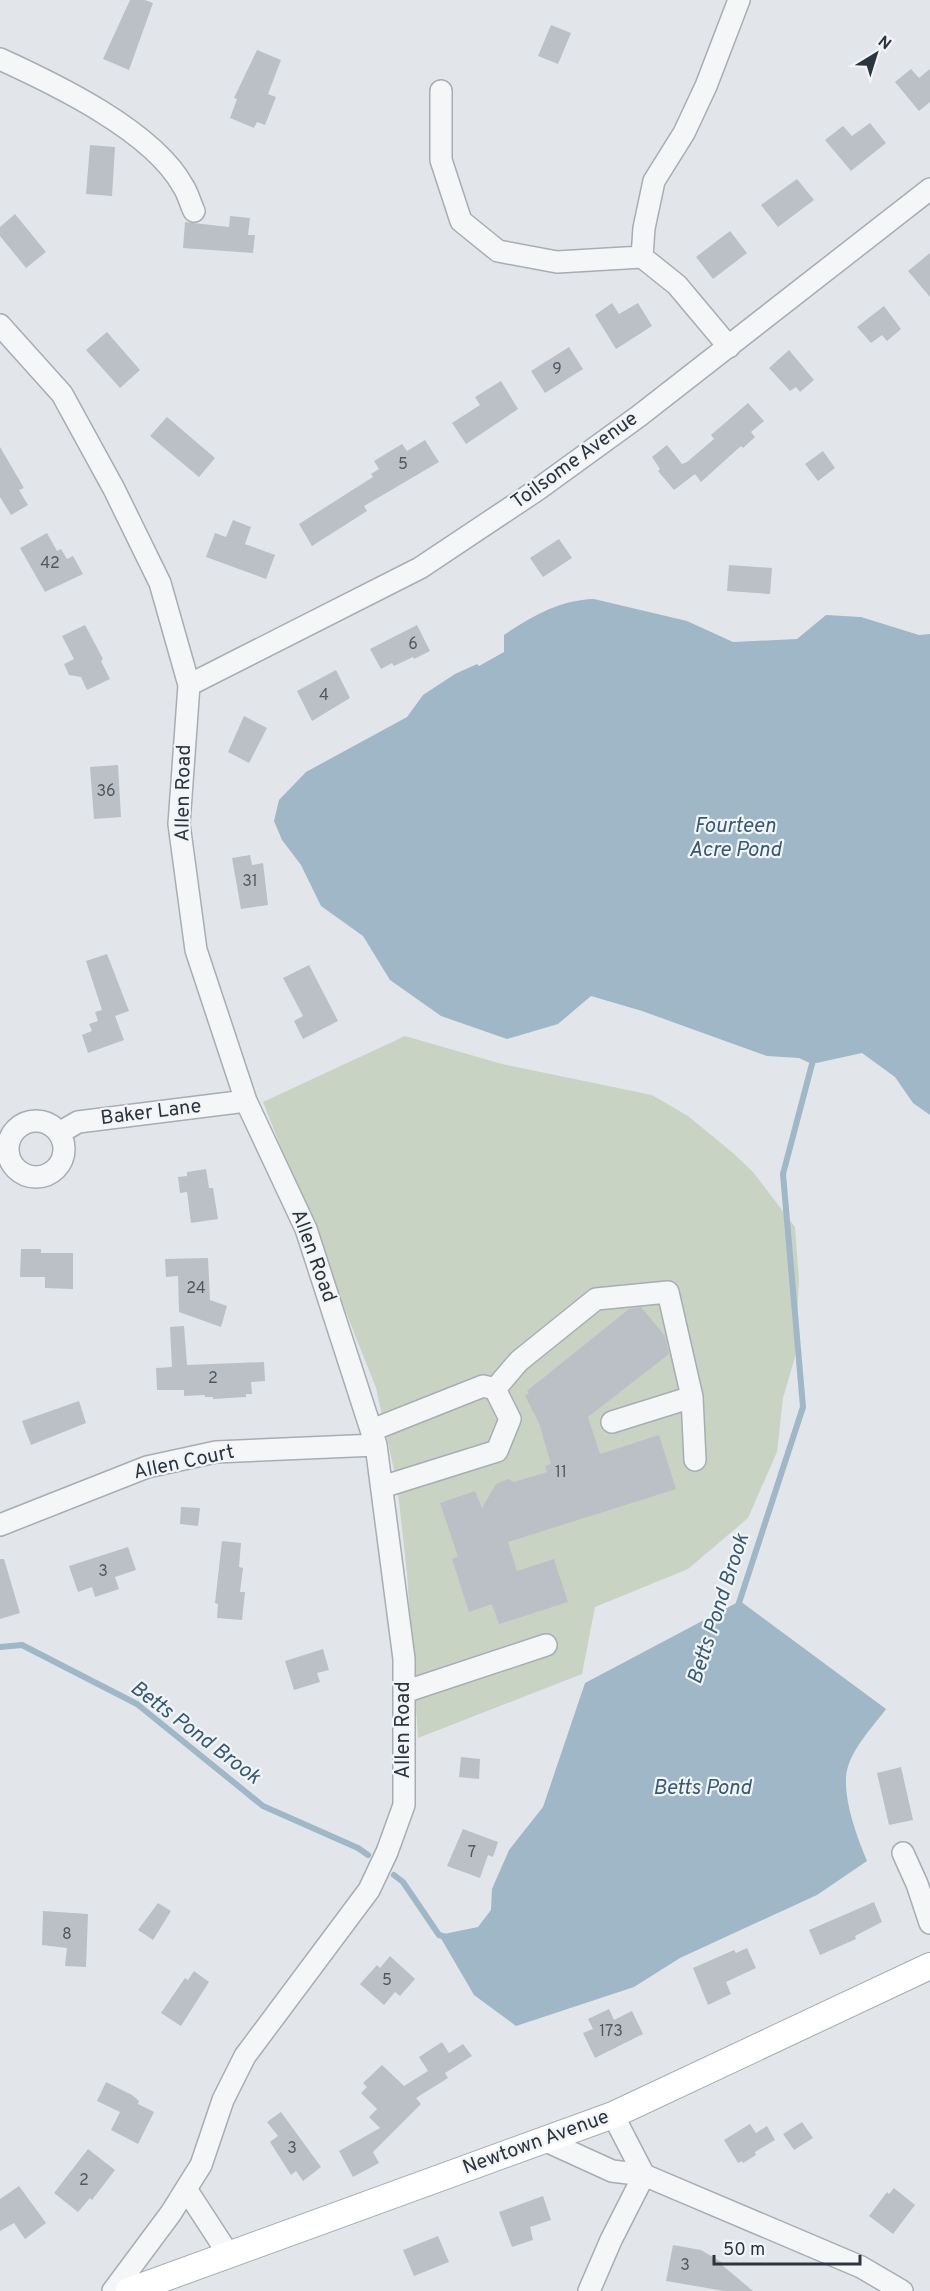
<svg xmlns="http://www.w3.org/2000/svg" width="930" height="2291" viewBox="0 0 930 2291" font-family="Overpass,sans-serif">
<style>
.green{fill:#c9d3c4}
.water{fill:#9fb7c7}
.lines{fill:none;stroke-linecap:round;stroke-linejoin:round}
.stream{stroke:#9fb7c7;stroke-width:6}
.building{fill:#bac0c6}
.minor-casing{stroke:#a7adb4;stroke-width:24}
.major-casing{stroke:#a2acb5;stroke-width:28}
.minor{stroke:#f5f6f8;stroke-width:21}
.major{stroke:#fff;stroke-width:26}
.labels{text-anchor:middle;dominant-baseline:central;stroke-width:4.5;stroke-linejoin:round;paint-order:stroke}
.number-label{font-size:16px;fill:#4f5862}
.street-label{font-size:20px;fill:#2b3540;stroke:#f2f5f7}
.water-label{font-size:21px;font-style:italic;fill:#385972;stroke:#f2f5f7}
</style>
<rect width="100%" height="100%" fill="#e2e6ea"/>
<path class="green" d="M 405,1036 L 502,1064 L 652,1095 L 688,1116 L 733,1153 L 753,1172 L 795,1227 L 799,1280 L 795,1357 L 783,1398 L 777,1452 L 748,1518 L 688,1569 L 595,1607 L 582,1674 L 418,1738 L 407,1573 L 397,1484 L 376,1388 L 263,1102 Z"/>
<path class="water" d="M 594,599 L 687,621 L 733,642 L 797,639 L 826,615 L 861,617 L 919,635 L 930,634 L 930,1115 L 913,1103 L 895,1077 L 862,1053 L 812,1064 L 799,1058 L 767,1056 L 642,1011 L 591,996 L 558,1024 L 507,1039 L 441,1016 L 390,980 L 363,936 L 321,906 L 301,865 L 282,840 L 274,821 L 279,800 L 306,772 L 407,717 L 423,695 L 455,674 L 477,664 L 479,666 L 504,652 L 504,635 C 532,616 560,600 594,599 Z
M 740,1601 L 886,1709 C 872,1728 847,1753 846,1778 C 845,1805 857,1836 867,1861 L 817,1895 L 680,1958 L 634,1987 L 516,2026 L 474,1995 L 439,1935 L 478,1927 L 491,1910 L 492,1889 L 509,1850 L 543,1807 L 585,1683 Z"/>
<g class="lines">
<path class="stream" d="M 737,1609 L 803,1407 L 783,1174 L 812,1064
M 0,1647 L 22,1645 L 137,1704 L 263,1806 L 358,1848 L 368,1855
M 394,1875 L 403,1882 L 439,1935 L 446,1937"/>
</g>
<path class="building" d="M 130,0 L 145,0 L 153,3 L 129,70 L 103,59 Z
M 551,25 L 571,33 L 558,64 L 538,56 Z
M 257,50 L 281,60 L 268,94 L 276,97 L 265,125 L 257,122 L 254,128 L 230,118 L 237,99 L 234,98 Z
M 911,69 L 919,78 L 930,69 L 930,102 L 919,111 L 895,82 Z
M 870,123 L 886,143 L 851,171 L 825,140 L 843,126 L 852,136 Z
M 90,145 L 115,147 L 112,196 L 86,194 Z
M 797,179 L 814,200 L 778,227 L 761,205 Z
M 15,214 L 46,252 L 26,268 L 0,236 L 0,227 Z
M 230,216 L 250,218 L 248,235 L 255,235 L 253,253 L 183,248 L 185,222 L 229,227 Z
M 730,231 L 747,253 L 713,279 L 696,257 Z
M 930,253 L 930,297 L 908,271 Z
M 612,303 L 619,314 L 638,303 L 652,326 L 616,349 L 595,315 Z
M 884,306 L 901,329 L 887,341 L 882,335 L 871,343 L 857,327 Z
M 107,332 L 140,370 L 120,388 L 86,350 Z
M 569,347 L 583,369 L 545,393 L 531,371 Z
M 789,350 L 814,380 L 800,392 L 796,387 L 790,391 L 769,368 Z
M 501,381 L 518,409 L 466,444 L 452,423 L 480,405 L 475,397 Z
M 748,403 L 764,421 L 751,432 L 755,437 L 743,448 L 741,446 L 701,482 L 695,474 L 674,490 L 658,471 L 660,469 L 652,457 L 667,445 L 682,464 L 687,462 L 714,439 L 711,435 Z
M 167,417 L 215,458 L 199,477 L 150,436 Z
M 425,440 L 439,462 L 364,506 L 367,511 L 312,546 L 299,524 L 373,477 L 371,474 L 379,469 L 374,461 L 402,444 L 407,451 Z
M 0,447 L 24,488 L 19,490 L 28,505 L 11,515 L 0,497 Z
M 823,451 L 835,468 L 818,481 L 805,464 Z
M 233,520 L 251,527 L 245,544 L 275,555 L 266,579 L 206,557 L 215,533 L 226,537 Z
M 47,533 L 57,551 L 61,549 L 67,559 L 73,556 L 83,574 L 45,592 L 20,548 Z
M 559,539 L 572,558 L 543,577 L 530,558 Z
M 729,565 L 772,568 L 770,594 L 727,591 Z
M 85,625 L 103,659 L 101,661 L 110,679 L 87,690 L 81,677 L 69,675 L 64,664 L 74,659 L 62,636 Z
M 417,625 L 430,651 L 414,659 L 413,657 L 394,666 L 392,663 L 381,669 L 370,649 Z
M 336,670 L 350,698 L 312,721 L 297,691 Z
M 244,716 L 267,728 L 249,763 L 228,752 Z
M 118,765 L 121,817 L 94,819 L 90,767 Z
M 250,855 L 252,865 L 263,863 L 268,905 L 241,909 L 232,858 Z
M 107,954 L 129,1011 L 115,1016 L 124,1040 L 88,1053 L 82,1035 L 92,1031 L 89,1024 L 98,1021 L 95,1012 L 102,1010 L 86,961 Z
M 309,965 L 338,1021 L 303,1039 L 294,1021 L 303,1016 L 283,978 Z
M 206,1169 L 209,1188 L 213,1188 L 218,1219 L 191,1223 L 187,1192 L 180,1193 L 178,1177 L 187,1176 L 187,1172 Z
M 21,1249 L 41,1249 L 41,1253 L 73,1253 L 73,1289 L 45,1288 L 45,1277 L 20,1277 Z
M 208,1258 L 210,1300 L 227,1306 L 221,1327 L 179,1312 L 178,1276 L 166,1277 L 165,1259 Z
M 641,1307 L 665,1336 L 669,1354 L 588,1417 L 600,1454 L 659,1435 L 676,1489 L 508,1542 L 517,1571 L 554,1559 L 568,1602 L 499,1624 L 492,1604 L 469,1612 L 452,1559 L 458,1557 L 440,1503 L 475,1491 L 482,1508 L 496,1484 L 509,1479 L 514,1482 L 547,1472 L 545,1466 L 551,1464 L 539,1423 L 525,1396 L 529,1393 L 527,1391 L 629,1309 Z
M 184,1326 L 187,1365 L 264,1362 L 265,1381 L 251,1382 L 252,1394 L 246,1394 L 246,1397 L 213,1399 L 213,1397 L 205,1397 L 205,1395 L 184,1396 L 184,1390 L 157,1390 L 156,1368 L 172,1367 L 170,1327 Z
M 79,1401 L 86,1423 L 31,1445 L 22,1421 Z
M 181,1507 L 200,1508 L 198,1526 L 180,1524 Z
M 222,1541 L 241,1543 L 239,1567 L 243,1568 L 240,1592 L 245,1592 L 242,1620 L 217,1618 L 218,1604 L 215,1603 Z
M 128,1547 L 136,1570 L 115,1577 L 119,1589 L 95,1597 L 92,1587 L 78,1592 L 69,1566 Z
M 0,1559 L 4,1559 L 20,1613 L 0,1619 Z
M 323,1649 L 329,1670 L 317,1673 L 320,1682 L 294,1690 L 285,1661 Z
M 461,1757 L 480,1759 L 479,1779 L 459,1777 Z
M 901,1767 L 913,1820 L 889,1825 L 877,1773 Z
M 463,1829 L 498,1842 L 493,1857 L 488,1855 L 480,1878 L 447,1866 Z
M 874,1902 L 882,1922 L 855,1936 L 856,1939 L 820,1955 L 809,1930 Z
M 158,1903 L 171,1911 L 153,1940 L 138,1930 Z
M 43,1911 L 88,1914 L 86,1967 L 65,1966 L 67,1948 L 42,1945 Z
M 747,1948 L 756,1968 L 726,1982 L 731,1994 L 708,2005 L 693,1968 L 734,1950 L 736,1953 Z
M 390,1956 L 415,1979 L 400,1996 L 395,1992 L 384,2005 L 360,1984 L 377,1965 L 380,1968 Z
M 194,1971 L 209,1982 L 181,2026 L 161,2013 L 185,1978 L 188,1980 Z
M 609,2009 L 614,2020 L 632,2011 L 643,2034 L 595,2058 L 583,2033 L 593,2029 L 588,2019 Z
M 442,2042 L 449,2053 L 463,2044 L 472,2056 L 445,2073 L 448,2078 L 416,2098 L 421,2104 L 373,2152 L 379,2163 L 353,2177 L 339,2151 L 380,2128 L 369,2117 L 377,2109 L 361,2093 L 367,2087 L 363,2083 L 382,2065 L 404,2086 L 428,2071 L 419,2057 Z
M 106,2082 L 132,2095 L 139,2101 L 138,2104 L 154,2112 L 138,2144 L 111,2130 L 120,2112 L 97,2101 Z
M 281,2112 L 321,2167 L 303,2181 L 296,2171 L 291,2175 L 270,2142 L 278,2136 L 267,2122 Z
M 802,2122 L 813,2138 L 794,2150 L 783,2134 Z
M 750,2124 L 756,2133 L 767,2126 L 775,2140 L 755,2152 L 756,2155 L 743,2163 L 742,2161 L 738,2163 L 724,2140 Z
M 88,2149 L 115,2170 L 92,2200 L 90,2198 L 78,2212 L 54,2193 Z
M 19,2186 L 46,2223 L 25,2239 L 14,2223 L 0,2231 L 0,2199 Z
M 894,2188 L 915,2205 L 893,2234 L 869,2216 L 887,2192 L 889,2194 Z
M 543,2196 L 551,2220 L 530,2227 L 533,2240 L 512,2247 L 499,2212 Z
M 438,2236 L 449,2262 L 414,2276 L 403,2250 Z
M 673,2245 L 701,2250 L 723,2263 L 722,2265 L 753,2291 L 724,2291 L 666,2281 Z"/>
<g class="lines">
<defs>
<path id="minor" d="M 0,59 C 55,84 153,131 183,186 C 188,193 190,203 194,211
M 441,91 L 441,160 L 461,221 L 498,251 L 557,262 L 642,257 L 677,285 L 729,347
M 642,257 L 644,228 L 654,181 L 684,133 L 706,86 L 739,0
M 0,325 L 62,394 L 114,489 L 160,583 L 189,685 L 179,824 L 196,950 L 246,1101 L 306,1229 L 376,1445 L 404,1659 L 404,1805 L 387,1852 L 369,1890 L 245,2056 L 223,2100 L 201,2165 L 171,2213 L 113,2291
M 189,685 L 420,568 L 537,490 L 639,416 L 930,189
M8 1149a28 28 0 1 1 56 0a28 28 0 1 1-56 0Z
M 59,1133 L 78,1122 L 246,1101
M 495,1389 L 519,1361 L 596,1299 L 668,1292 L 692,1397 L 612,1422
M 692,1397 L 695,1460
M 372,1430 L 483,1386 L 495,1389 L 510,1419 L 497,1451 L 382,1487
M 0,1525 L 147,1467 L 216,1452 L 376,1445
M 404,1692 L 546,1645
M 903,1853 L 917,1884 L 930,1923
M 613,2115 L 644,2175 L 861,2267 L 902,2291
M 544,2140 L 612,2171 L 644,2175 L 611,2240 L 589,2291
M 186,2189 L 229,2255"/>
<path id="major" d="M 129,2291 L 613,2115 L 930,1966"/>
</defs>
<use href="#minor" class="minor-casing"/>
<use href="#major" class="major-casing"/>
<use href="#minor" class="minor"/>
<use href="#major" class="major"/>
</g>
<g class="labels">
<g class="number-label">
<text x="557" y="370">9</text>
<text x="403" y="465">5</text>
<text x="50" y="564">42</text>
<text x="413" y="645">6</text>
<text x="324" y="696">4</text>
<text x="106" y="792">36</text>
<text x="250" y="882">31</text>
<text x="196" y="1289">24</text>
<text x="213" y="1379">2</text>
<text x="561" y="1473">11</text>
<text x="103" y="1572">3</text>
<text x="472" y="1853">7</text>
<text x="67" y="1935">8</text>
<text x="387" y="1981">5</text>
<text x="611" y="2032">173</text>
<text x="292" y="2149">3</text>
<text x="84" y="2181">2</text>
<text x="685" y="2266">3</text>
</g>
<g class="street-label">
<text transform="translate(575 461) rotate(-36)">Toilsome Avenue</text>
<text transform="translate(184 793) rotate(-89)">Allen Road</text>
<text transform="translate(151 1113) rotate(-7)">Baker Lane</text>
<text transform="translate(313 1256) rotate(70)">Allen Road</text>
<text transform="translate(184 1463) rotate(-12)">Allen Court</text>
<text transform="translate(404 1730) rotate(-90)">Allen Road</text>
<text transform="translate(536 2143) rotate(-20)">Newtown Avenue</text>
</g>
<g class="water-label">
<text x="735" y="826">Fourteen<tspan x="735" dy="24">Acre Pond</tspan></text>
<text transform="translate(719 1609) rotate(-72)">Betts Pond Brook</text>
<text transform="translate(195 1733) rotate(37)">Betts Pond Brook</text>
<text x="702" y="1788">Betts Pond</text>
</g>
</g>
<g transform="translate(876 54) rotate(38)" stroke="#f2f5f7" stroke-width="4.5" paint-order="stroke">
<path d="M0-4.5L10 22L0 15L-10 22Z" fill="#2b3540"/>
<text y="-9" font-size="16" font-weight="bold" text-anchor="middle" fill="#2b3540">N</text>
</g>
<path d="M714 2255v9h146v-9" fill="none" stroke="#2b3540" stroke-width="3"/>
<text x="723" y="2255" font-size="18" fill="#2b3540" stroke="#f2f5f7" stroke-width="4.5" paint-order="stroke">50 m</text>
</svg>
